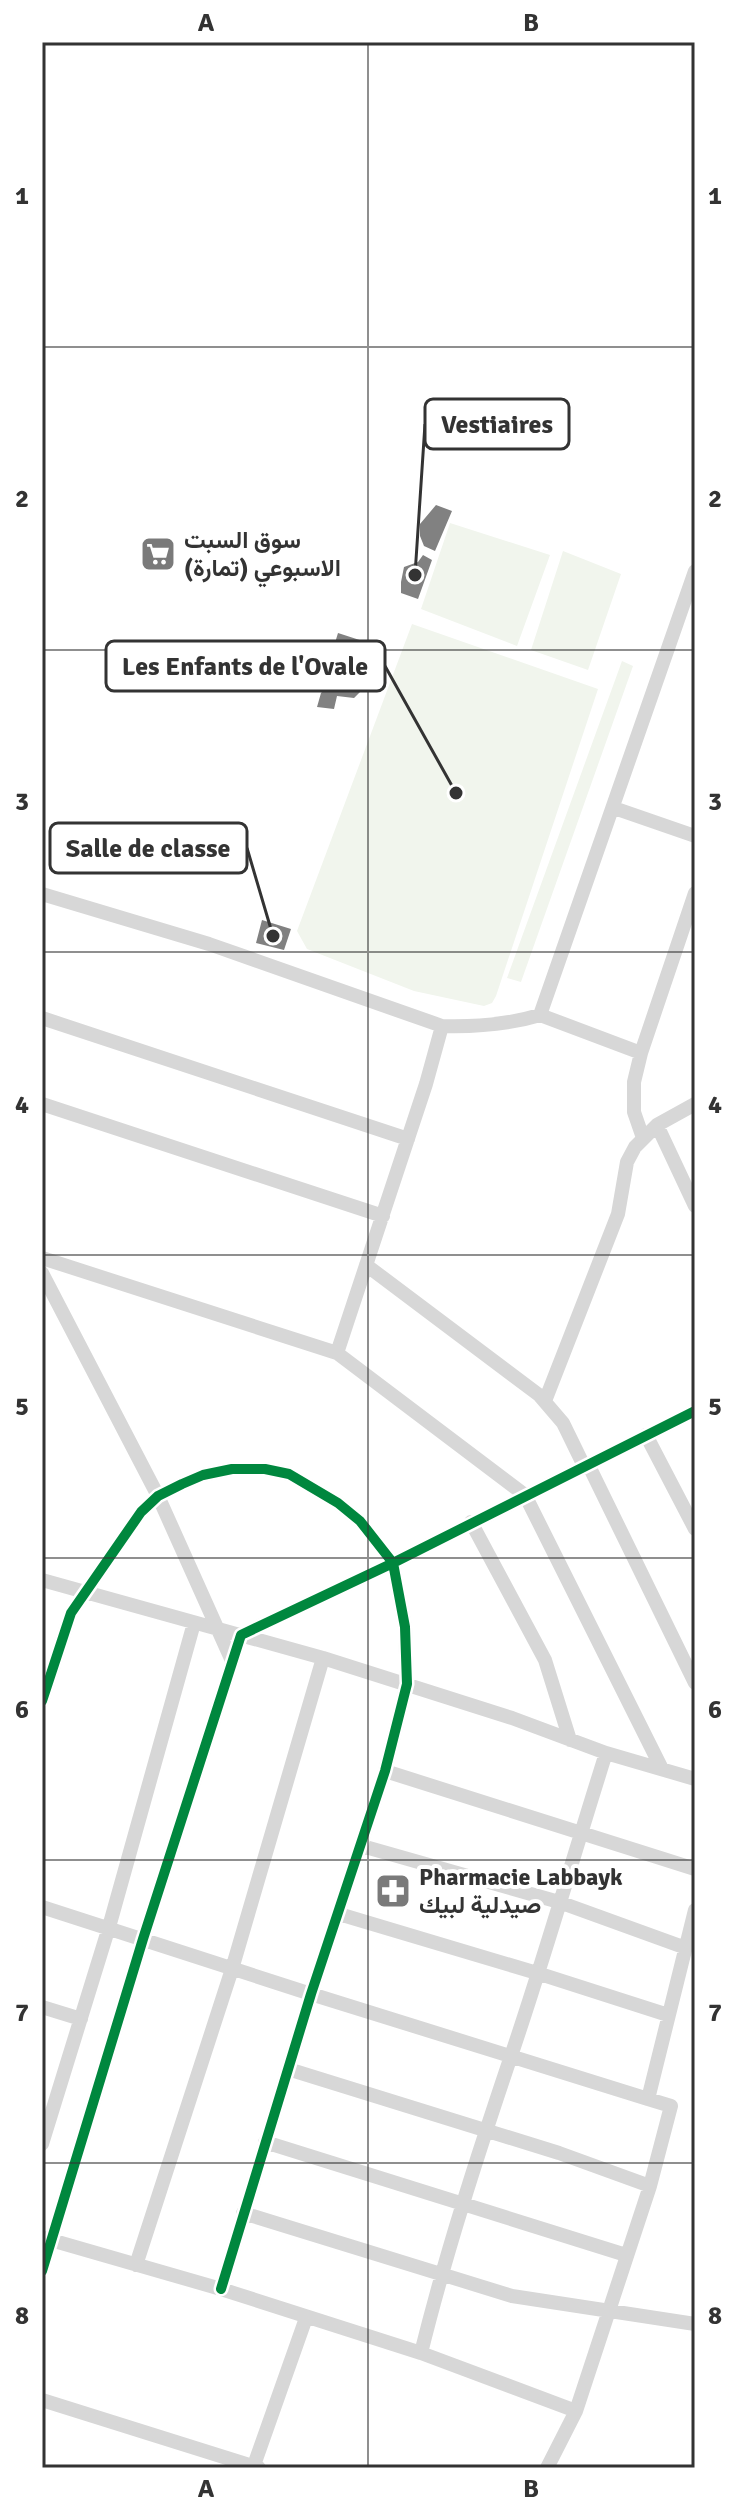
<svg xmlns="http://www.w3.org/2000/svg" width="737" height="2510" viewBox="0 0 737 2510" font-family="Signika,Vazirmatn,sans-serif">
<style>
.pitch{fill:#f1f5ed}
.building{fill:#818181}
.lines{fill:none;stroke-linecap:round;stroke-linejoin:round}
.street{stroke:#d7d7d7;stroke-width:14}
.cycleway-casing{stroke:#fff;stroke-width:15}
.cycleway{stroke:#00873e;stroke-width:10}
.grid{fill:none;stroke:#333;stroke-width:2;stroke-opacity:0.55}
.labels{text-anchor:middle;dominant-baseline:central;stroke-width:8;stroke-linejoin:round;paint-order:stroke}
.poi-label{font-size:24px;font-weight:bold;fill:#333;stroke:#fff;text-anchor:start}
.leader{fill:none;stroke:#333;stroke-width:3}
.callout-dot{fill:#333;stroke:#fff;stroke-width:3}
.callout{fill:#fff;stroke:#333;stroke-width:3}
.callout-label{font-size:26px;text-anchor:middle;font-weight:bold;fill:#333}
.neatline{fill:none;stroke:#333;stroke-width:3}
.grid-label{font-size:26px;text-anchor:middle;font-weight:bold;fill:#333}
</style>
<rect width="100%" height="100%" fill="#fff"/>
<path class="pitch" d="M 450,523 L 550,555 L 517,646 L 421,609 Z
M 563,551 L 621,574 L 588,670 L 531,650 Z
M 412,624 L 598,689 L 496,996 L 492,1003 L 484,1006 L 414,991 L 307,949 L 297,931 Z
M 622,661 L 633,666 L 521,982 L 507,978 Z"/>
<path class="building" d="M 436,505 L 452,511 L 435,551 L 424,546 L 420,536 L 420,524 Z
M 423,555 L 432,560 L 418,599 L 401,593 L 401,582 L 404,567 L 418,562 Z
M 338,633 L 375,645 L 366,681 L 363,689 L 354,698 L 337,696 L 334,709 L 317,707 L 321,693 L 331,682 L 323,682 Z
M 262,920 L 291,929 L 284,950 L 256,943 Z"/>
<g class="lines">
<path class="street" d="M 614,808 L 695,836
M 42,894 L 209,944 L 442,1026 C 476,1027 507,1025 540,1015 L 695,571
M 540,1015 L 641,1053
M 42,1018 L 408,1139
M 42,1104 L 383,1216
M 657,1125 L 695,1206
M 643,1138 L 634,1112 L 634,1082 L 641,1053 L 695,893
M 42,1258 L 337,1353 L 525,1495 L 662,1769
M 366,1265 L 539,1395 L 563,1423 L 584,1466
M 42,1273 L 158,1496 L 232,1661
M 337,1353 L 426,1084 L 442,1026
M 545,1401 L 618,1214 L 627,1162 L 635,1147 L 657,1125 L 695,1104
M 646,1435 L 695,1529
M 588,1464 L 695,1683
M 471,1522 L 545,1660 L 570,1740
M 42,1580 L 323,1658 L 512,1718 L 606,1753 L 695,1779
M 42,1701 L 71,1613 L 141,1512 L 158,1496 L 182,1484 L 203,1475 L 232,1469 L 265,1469 L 289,1474 L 338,1503 L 360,1521 L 393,1563 L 405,1627 L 407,1684 L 385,1771 L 311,1994 L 221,2289
M 385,1771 L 695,1869
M 362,1846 L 559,1902 L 686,1948
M 42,1907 L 311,1994 L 648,2099
M 339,1914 L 537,1973 L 668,2015
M 42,2007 L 81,2019
M 288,2069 L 559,2153 L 650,2186
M 265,2142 L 626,2255
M 42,2144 L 109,1927 L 194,1623
M 243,2213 L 512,2296 L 695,2324
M 44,2238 L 221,2289 L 421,2353 L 576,2411
M 136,2265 L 232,1969 L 323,1658
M 42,2271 L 143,1939 L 241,1635 L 393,1563 L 695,1411
M 421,2353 C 446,2252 478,2154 511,2056 C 545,1956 574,1854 606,1753
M 42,2400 L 259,2468
M 253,2468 L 306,2318
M 547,2468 L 576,2411 L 650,2186 L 671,2106 L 648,2099 L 695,1910"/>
<defs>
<path id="cycleway" d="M 42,1701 L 71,1613 L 141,1512 L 158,1496 L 182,1484 L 203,1475 L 232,1469 L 265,1469 L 289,1474 L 338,1503 L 360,1521 L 393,1563 L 405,1627 L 407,1684 L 385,1771 L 311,1994 L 221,2289
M 42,2271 L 143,1939 L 241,1635 L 393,1563 L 695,1411"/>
</defs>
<use href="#cycleway" class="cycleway-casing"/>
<use href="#cycleway" class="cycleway"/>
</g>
<path class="grid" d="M 368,42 L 368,2468M 42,347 L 695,347M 42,650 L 695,650M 42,952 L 695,952M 42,1255 L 695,1255M 42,1558 L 695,1558M 42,1860 L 695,1860M 42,2163 L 695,2163"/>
<defs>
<symbol id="supermarket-square" viewBox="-11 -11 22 22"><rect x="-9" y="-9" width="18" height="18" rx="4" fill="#7a7a7a" stroke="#fff"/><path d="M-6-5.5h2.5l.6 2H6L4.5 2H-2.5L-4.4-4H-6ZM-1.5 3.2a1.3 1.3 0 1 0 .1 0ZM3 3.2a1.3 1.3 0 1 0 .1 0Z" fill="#fff"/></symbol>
<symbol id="pharmacy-square" viewBox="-11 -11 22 22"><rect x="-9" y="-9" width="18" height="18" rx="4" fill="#7a7a7a" stroke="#fff"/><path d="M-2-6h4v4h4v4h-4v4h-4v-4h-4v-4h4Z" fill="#fff"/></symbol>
</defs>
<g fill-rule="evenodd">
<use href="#supermarket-square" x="138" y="534" width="40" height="40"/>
<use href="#pharmacy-square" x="373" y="1871" width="40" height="40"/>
</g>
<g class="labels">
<g class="poi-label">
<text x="184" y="540">سوق السبت<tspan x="184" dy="28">الاسبوعي (تمارة)</tspan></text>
<text x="419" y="1877">Pharmacie Labbayk<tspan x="419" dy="28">صيدلية لبيك</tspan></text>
</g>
</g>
<path class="leader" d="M415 575L425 424M456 793L385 666M273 936L247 848"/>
<g class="callout-dot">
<circle cx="415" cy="575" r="8"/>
<circle cx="456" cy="793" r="8"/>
<circle cx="273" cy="936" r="8"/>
</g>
<g class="callout">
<rect x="425" y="399" width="144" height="50" rx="8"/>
<rect x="106" y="641" width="279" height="50" rx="8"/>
<rect x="50" y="823" width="197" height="50" rx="8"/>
</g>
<g class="callout-label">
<text x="497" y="433">Vestiaires</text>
<text x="245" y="675">Les Enfants de l'Ovale</text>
<text x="148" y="857">Salle de classe</text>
</g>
<rect width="737" height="2510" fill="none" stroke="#ffffff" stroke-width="88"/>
<rect x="44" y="44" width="649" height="2422" class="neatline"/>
<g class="grid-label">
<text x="206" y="31">A</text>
<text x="531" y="31">B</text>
<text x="22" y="204">1</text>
<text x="715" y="204">1</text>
<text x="22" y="507">2</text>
<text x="715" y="507">2</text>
<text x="22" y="810">3</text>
<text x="715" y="810">3</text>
<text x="22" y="1113">4</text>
<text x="715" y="1113">4</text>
<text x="22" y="1415">5</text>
<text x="715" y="1415">5</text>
<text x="22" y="1718">6</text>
<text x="715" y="1718">6</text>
<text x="22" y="2021">7</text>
<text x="715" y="2021">7</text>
<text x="22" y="2324">8</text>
<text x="715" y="2324">8</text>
<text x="206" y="2497">A</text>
<text x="531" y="2497">B</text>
</g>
</svg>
